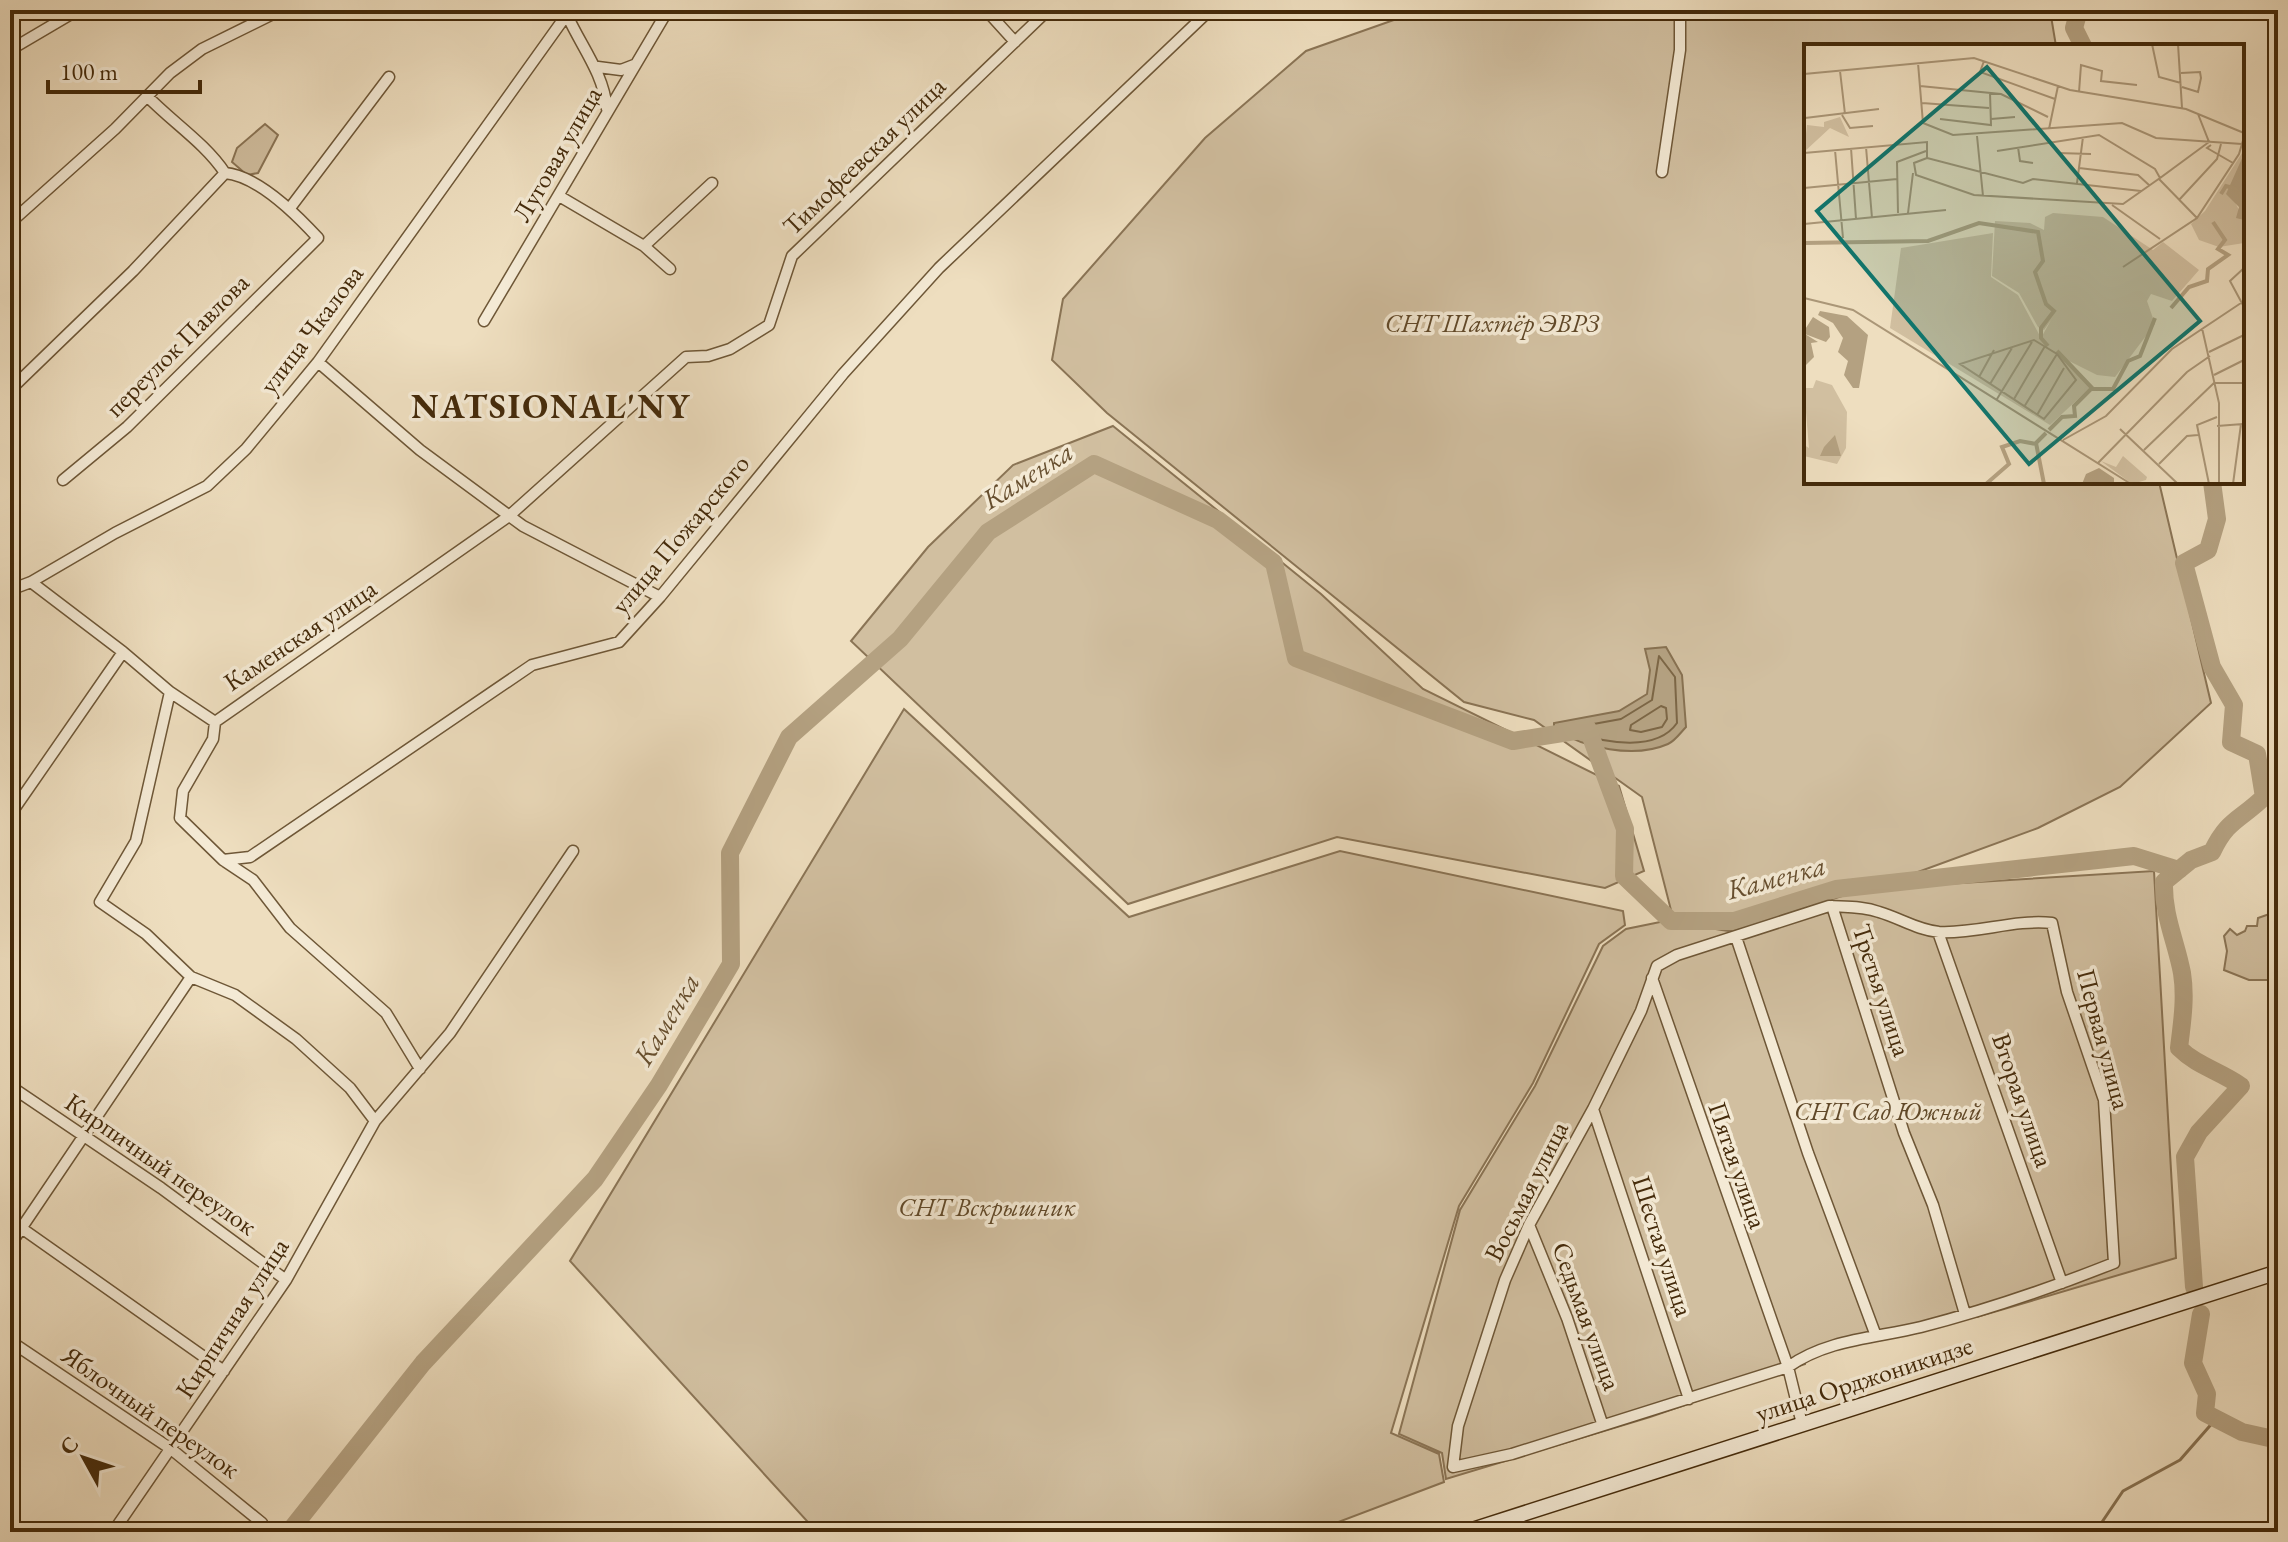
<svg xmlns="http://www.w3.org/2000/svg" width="2288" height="1542" viewBox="0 0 2288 1542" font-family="'EB Garamond',serif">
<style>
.green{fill:#d1bfa0;stroke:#8a7455;stroke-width:2}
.water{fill:#b4a181;stroke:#877151;stroke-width:2}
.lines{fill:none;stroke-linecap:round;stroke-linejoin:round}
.shore{stroke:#7c6646;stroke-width:2}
.stream{stroke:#877151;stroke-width:3}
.river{stroke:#b4a181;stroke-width:18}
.street-casing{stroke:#6e5737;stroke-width:13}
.secondary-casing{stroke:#442a0a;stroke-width:17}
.street{stroke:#f4ead5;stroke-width:10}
.secondary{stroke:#f4ead5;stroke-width:14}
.labels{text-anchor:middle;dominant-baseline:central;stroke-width:7;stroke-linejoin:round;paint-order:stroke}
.street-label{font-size:26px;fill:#442a0a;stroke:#f4ead5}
.park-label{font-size:26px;font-style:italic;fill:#604828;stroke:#f4ead5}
.water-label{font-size:28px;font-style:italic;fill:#664e2e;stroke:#f4ead5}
.district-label{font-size:34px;font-weight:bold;letter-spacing:2px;fill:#442a0a;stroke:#f4ead5}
.inset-river{fill:none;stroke:#b4a181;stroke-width:4}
.inset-road{fill:none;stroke:#aa9677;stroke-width:2}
.view{fill:#0f766e;fill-opacity:0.15;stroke:#0f766e;stroke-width:4}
.inset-edge{fill:none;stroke:#442a0a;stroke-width:4}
</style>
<rect width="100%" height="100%" fill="#eedebf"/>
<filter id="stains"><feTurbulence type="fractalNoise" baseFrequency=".0025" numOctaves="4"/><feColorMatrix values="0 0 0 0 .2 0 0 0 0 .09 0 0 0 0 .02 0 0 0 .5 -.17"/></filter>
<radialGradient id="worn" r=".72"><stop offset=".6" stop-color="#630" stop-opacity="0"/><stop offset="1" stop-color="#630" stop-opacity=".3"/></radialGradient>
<path class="green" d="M 1422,10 L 2050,10 L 2056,46 L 1806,46 L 1806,482 L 2159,482 L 2211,703 L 2120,787 L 2038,828 L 1918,872 L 1728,928 L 1673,918 L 1642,797 L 1534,720 L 1464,702 L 1107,413 L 1052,360 L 1063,299 L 1205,138 L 1306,51 Z
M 265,124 L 278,135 L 258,173 L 247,175 L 232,162 L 237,148 Z
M 1113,426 L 1321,594 L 1423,689 L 1619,786 L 1644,871 L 1605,888 L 1337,837 L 1128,904 L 851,641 L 928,547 L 1013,465 Z
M 904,709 L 1129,917 L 1340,851 L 1623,911 L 1625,925 L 1599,944 L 1533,1083 L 1459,1206 L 1391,1433 L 1439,1454 L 1444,1482 L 1312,1532 L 817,1532 L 570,1261 Z
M 2154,871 L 2176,1258 L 1977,1317 L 1970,1315 L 1842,1345 L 1805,1359 L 1805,1364 L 1650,1417 L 1446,1479 L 1442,1453 L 1399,1434 L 1460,1210 L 1535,1086 L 1603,946 L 1626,929 L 1665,921 L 1728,931 L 1865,889 Z
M 2278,911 L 2278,980 L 2249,980 L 2224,970 L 2227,951 L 2224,936 L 2230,929 L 2237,935 L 2245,931 L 2247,926 L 2257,926 L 2258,918 Z"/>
<path class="water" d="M 1666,647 L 1682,675 L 1686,727 C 1681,732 1675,741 1668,744 C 1634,759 1584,748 1554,729 L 1554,723 L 1619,711 L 1647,694 L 1650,670 L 1645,649 Z"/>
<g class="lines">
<path class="shore" d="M 1659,656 L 1675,677 L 1677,723 C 1657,752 1606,743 1576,733 L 1577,727 L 1621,719 L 1652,700 Z
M 1661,706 L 1666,708 L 1667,719 L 1662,727 L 1641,732 L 1630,730 L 1631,725 Z"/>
<path class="stream" d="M 2102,1532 L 2100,1525 L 2123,1491 L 2180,1460 L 2215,1420"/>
<path class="river" d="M 2079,10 L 2074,28 L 2083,46
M 2194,1287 L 2185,1157 L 2199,1132 L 2241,1086 C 2220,1071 2197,1066 2179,1048 C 2182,1023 2186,998 2182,973 C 2176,941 2163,916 2164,882 L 2191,860 L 2212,852 C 2228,819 2239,821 2264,797 L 2257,754 L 2231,742 L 2234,705 L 2212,667 L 2184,563 L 2208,550 L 2217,519 L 2212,482
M 2201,1314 L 2193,1363 L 2207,1394 L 2205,1413 L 2242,1432 L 2278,1440
M 289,1532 L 423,1363 L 595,1179 L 659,1085 L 731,964 L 730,853 L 789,737 L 900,639 L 988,532 L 1094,464 L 1218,520 L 1274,563 L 1296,658 L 1513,741 L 1588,729 L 1625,829 L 1624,876 L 1671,921 L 1734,921 L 1836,889 L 2134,856 L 2179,870"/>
<defs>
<path id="street" d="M 986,10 L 1015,42
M 567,15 C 582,48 603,72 607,109
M 10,50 L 78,10
M 598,67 L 621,70 L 634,65
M 1662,172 L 1680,50 L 1680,10
M 559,196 L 644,246 L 712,183
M 290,208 L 389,77
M 10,223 L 115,129 L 170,73 L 202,49 L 281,10
M 644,246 L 670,269
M 484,321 L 668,10
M 318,362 L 420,450 L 523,526 L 660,597
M 10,390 L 133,271 L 225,173
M 63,480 L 127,427 L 318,238 C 296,214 258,176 225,173 C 205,143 172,122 147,96
M 31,582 L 123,652
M 10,590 L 31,582 L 115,533 L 207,486 L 246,449 L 318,362 L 570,10
M 170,692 L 136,841 L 100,902 L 146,934 L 191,977 L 235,995 L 296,1039 L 350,1088 L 375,1121
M 215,722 L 213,739 L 183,791 L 180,818 L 223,860 L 250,857 L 532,665 L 619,642 L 660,597 L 843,374 L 939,268 L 1210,10
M 10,815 L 123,652 L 170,692 L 215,722 L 509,516 L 686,357 L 708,356 L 730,349 L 769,325 L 792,256 L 1048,10
M 223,860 L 253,880 L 290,928 L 386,1013 L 420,1069
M 1829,906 C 1846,907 1863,906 1879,912 C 1900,918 1917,930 1939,932 C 1977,934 2014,919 2052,923 L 2067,992 L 2104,1100 L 2114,1263 C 2051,1288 1987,1310 1921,1327 C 1876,1338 1827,1339 1788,1367 L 1512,1454 L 1453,1467 L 1458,1426 L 1505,1280 L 1529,1225 L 1593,1109 L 1641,1011 L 1657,966 L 1677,955 Z
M 1832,906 L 1904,1133 L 1933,1205 L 1965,1314
M 1938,932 L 2062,1283
M 1736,937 L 1808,1153 L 1876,1336
M 1652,978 L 1788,1367 L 1802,1424
M 10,1086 L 161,1188 L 286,1280
M 1593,1109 L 1689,1399
M 10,1220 L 224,1371
M 1529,1225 L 1567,1318 L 1602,1423
M 10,1245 L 191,977
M 10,1341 L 171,1449 L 262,1523
M 113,1532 L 286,1280 L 375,1121 L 450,1033 L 573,851"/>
<path id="secondary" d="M 1466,1532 L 2278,1272"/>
</defs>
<use href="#street" class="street-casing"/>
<use href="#secondary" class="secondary-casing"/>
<use href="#street" class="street"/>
<use href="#secondary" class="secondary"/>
</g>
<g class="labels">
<g class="street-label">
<text transform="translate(557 154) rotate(-60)">Луговая улица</text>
<text transform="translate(864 156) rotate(-44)">Тимофеевская улица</text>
<text transform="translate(311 329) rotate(-53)">улица Чкалова</text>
<text transform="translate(177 345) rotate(-45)">переулок Павлова</text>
<text transform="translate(680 534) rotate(-50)">улица Пожарского</text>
<text transform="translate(300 635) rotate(-34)">Каменская улица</text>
<text transform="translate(1882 990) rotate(72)">Третья улица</text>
<text transform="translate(2104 1039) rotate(75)">Первая улица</text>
<text transform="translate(2023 1100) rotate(71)">Вторая улица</text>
<text transform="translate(161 1164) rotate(35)">Кирпичный переулок</text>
<text transform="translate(1738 1165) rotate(71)">Пятая улица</text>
<text transform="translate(1526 1191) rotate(-63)">Восьмая улица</text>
<text transform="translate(1663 1246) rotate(72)">Шестая улица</text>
<text transform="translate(1587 1316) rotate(70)">Седьмая улица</text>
<text transform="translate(232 1318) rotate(-57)">Кирпичная улица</text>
<text transform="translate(1864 1379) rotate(-18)">улица Орджоникидзе</text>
<text transform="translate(151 1412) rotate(35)">Яблочный переулок</text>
</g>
<g class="park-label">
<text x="1492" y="323">СНТ Шахтёр ЭВРЗ</text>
<text x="1888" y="1111">СНТ Сад Южный</text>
<text x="987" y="1207">СНТ Вскрышник</text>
</g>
<g class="water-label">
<text transform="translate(1027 475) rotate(-32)">Каменка</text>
<text transform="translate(1776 877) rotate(-15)">Каменка</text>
<text transform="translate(666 1019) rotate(-59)">Каменка</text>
</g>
<g class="district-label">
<text x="551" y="406">NATSIONAL'NY</text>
</g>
</g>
<g transform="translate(1804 44)">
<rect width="440" height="440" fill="#eedebf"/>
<path d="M 36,73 L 45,93 L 26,84 L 0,108 L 3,81 L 20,83 L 20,78 ZM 440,106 L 430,156 L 440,176 L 440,199 L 415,203 L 395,196 L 387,180 L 401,167 ZM 249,169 L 299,173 L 349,206 L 359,198 L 395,226 L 368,257 L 347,250 L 343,257 L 351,280 L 311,333 L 293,331 L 261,315 L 287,343 L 246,381 L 86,284 L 97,204 L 189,189 L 187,233 L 214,251 L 237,294 L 247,276 L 240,286 L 234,283 L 215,249 L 188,232 L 191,177 L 226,179 L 240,186 L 241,173 ZM 12,336 L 28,341 L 43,368 L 42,404 L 33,420 L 0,412 L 0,401 L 5,404 L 0,344 L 9,344 ZM 319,412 L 343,433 L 342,436 L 328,440 L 297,417 L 312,423 Z" fill="#d1bfa0"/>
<path d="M 440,110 L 440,176 L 432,174 L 435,163 L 422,150 ZM 16,267 L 43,272 L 64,291 L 55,344 L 49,344 L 40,331 L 44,317 L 34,308 L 39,294 L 29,279 L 14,271 ZM 9,273 L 25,283 L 26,293 L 22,298 L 1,290 L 14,298 L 7,299 L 10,313 L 2,321 L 0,287 ZM 31,391 L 37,412 L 16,412 L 20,403 ZM 295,424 L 310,434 L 310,440 L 278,440 L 282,430 Z" fill="#b4a181"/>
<path class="inset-river" d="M 417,150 L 422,142 L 437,146 L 440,141M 0,199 L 124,197 L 175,179 L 234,188 L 239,217 L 231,228 L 242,260 L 250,267 L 237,284 L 237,294 L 244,302M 367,264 L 385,243 L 403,237 L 404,225 L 424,211 L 414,205 L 421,196 L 409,178M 253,307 L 289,345M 245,386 L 258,373 L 271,372 L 270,362 L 287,345 L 309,345 L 324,317 L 336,312 L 351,274M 182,440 L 205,420 L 198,403 L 216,397 L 232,400M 240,440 L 232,399 L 242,389"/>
<path class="inset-road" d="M 348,0 L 355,33 L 377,39M 374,0 L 378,64M 180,17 L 176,28 L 251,55M 114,19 L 119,79 L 149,91 L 318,79 L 352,94 L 438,100M 36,27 L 41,70M 377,29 L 396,28 L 397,34 L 394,48 L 378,43M 0,30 L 170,14 L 266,46 L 382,65 L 440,89M 116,42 L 197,50 L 244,73M 275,48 L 277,21 L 298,27 L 297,37 L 333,41M 118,59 L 185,64M 0,63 L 0,94M 38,71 L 46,84 L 69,82M 1,74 L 75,65M 136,75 L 187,81 L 186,49M 187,75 L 211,73M 245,85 L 254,42M 173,92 L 179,152M 407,101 L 403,104 L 429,119M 62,103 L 68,174M 214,103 L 216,117 L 229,119M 47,104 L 52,175M 31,106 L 39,194M 193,107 L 295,91 L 351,125 L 356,134 L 405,98 L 394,70M 0,109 L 123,98 L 123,114 L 219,139 L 229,135 L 337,147M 254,109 L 287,110M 123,114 L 110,119 L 112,131 L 170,151 L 319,160 L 356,134M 275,124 L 334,131 L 345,141M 355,135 L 393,174M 273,139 L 279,93M 0,144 L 93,135M 375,156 L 413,115 L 417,100M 308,161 L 356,195M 94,169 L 93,118 L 122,107M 104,169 L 109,129M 0,180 L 142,166M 319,223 L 393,174 L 435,110 L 440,93M 440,224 L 426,237 L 440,263M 0,254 L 49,266 L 327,440M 398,284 L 415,359 L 415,440M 230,296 L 253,310 L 272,336 L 240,375 L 156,320 ZM 405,308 L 440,291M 410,331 L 440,316M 175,333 L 190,306M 411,339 L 440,339M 186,340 L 208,304M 193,355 L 228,298M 210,355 L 241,302M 220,363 L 253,310M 233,371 L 260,324M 413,382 L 439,380M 316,385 L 374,440M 259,396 L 302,372 L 368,305 L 440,257M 340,406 L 411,338M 294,419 L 383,328 L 406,312M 355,420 L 383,392 L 394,391M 405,440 L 393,381 L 413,373M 429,440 L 437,380"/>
<path class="view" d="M 183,23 L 396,277 L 225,420 L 13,167 Z"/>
<rect width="440" height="440" class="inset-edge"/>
</g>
<rect width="2288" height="1542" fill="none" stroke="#eedebf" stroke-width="40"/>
<rect x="12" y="12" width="2264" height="1518" fill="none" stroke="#442a0a" stroke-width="4"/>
<rect x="20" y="20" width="2248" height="1502" fill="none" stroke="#442a0a" stroke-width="2"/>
<g transform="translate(84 1458) rotate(310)" stroke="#f4ead5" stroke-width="6" paint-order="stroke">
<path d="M0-6L14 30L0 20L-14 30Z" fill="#442a0a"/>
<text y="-12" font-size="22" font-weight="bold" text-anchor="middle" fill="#442a0a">С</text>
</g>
<path d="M48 80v12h152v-12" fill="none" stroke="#442a0a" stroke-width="4"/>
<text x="60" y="80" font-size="24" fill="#442a0a" stroke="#f4ead5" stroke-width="6" paint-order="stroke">100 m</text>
<rect width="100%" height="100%" filter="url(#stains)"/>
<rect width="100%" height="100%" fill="url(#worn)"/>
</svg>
